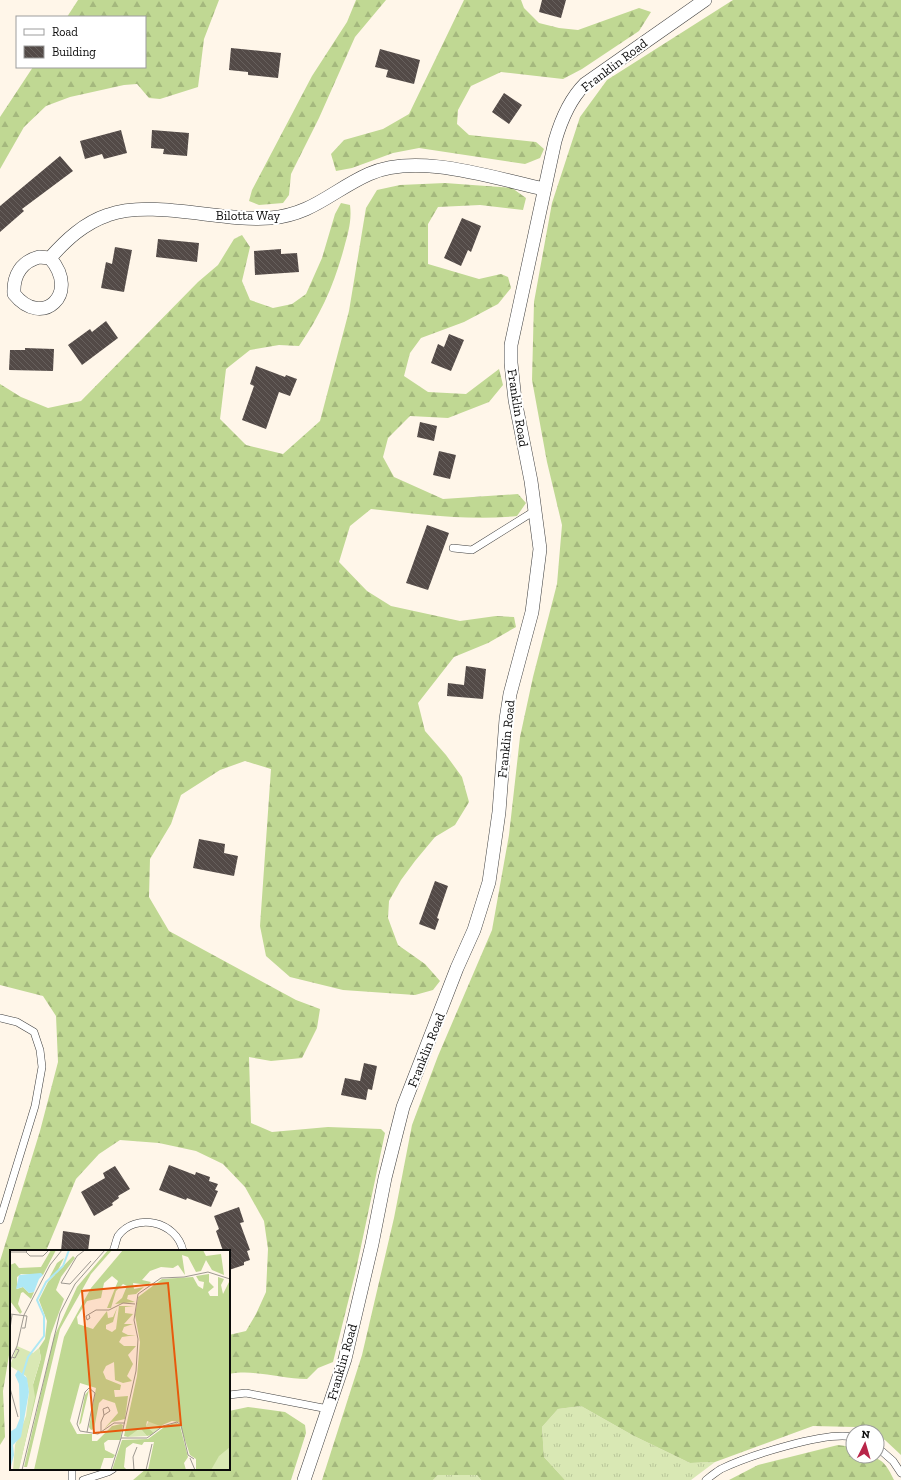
<svg xmlns="http://www.w3.org/2000/svg" width="901" height="1480" viewBox="0 0 901 1480" font-family="'Zilla Slab',serif">
<style>
.grass{fill:url(#grass-tufts)}
.forest{fill:url(#forest-firs)}
.building{fill:url(#building-back-hatch)}
.lines{fill:none;stroke-linecap:round;stroke-linejoin:round}
.service-casing{stroke:#3e3e3e;stroke-width:8}
.minor-casing{stroke:#3e3e3e;stroke-width:14}
.service{stroke:#fff;stroke-width:7}
.minor{stroke:#fff;stroke-width:13}
.labels{text-anchor:middle;dominant-baseline:central;stroke-width:4;stroke-linejoin:round;paint-order:stroke}
.street-label{font-size:13px;fill:#0b0b0b;stroke:#fff}
.inset-river{fill:none;stroke:#aee8f5;stroke-width:2}
.inset-road{fill:none;stroke:#9d9890;stroke-width:1}
.view{fill:#e8590c;fill-opacity:0.15;stroke:#e8590c;stroke-width:2}
.inset-edge{fill:none;stroke:#0b0b0b;stroke-width:2}
</style>
<defs>
<pattern id="grass-tufts" width="24" height="20" patternUnits="userSpaceOnUse"><rect width="24" height="20" fill="#d9e8b4"/><path d="M3 7l-1-3M5 7V3M7 7l1-3M15 17l-1-3M17 17v-4M19 17l1-3" fill="none" stroke="#b9c699"/></pattern>
<pattern id="forest-firs" width="22" height="20" patternUnits="userSpaceOnUse"><rect width="22" height="20" fill="#c0d893"/><path d="M5 1l3.5 6h-7zM16 11l3.5 6h-7z" fill="#a4b87d"/></pattern>
<pattern id="building-back-hatch" width="6" height="6" patternUnits="userSpaceOnUse"><rect width="6" height="6" fill="#534a47"/><path d="M-1 5l2 2M0 0l6 6M5-1l2 2" fill="none" stroke="#67605d"/></pattern>
</defs>
<rect width="100%" height="100%" fill="#fff6e9"/>
<path class="grass" d="M 581,1406 L 634,1436 L 690,1463 L 715,1462 L 691,1480 L 565,1480 L 544,1457 L 542,1427 L 558,1409 Z
M 438,1475 L 477,1475 L 481,1480 L 433,1480 Z"/>
<path class="forest" d="M 78,0 L 219,0 L 204,39 L 198,87 L 160,99 L 149,98 L 137,84 L 124,85 L 70,97 L 46,106 L 24,127 L 0,169 L 0,117 L 33,67 L 145,67 L 145,17 L 67,17 Z
M 356,0 L 386,0 L 355,37 L 319,118 L 291,174 L 289,195 L 283,203 L 259,205 L 249,201 L 252,190 L 312,76 L 347,22 Z
M 464,0 L 521,0 L 524,8 L 539,23 L 559,28 L 578,30 L 639,8 L 651,12 L 639,31 L 582,69 L 563,79 L 501,72 L 471,86 L 458,110 L 457,124 L 469,135 L 536,142 L 544,149 L 540,158 L 525,164 L 419,148 L 393,153 L 352,168 L 336,171 L 331,154 L 344,140 L 383,129 L 409,114 Z
M 733,0 L 901,0 L 901,1455 L 885,1440 L 877,1437 L 877,1432 L 866,1432 L 855,1427 L 813,1426 L 715,1462 L 690,1463 L 634,1436 L 581,1406 L 558,1409 L 542,1427 L 544,1457 L 565,1480 L 481,1480 L 477,1475 L 438,1475 L 433,1480 L 322,1480 L 362,1355 L 394,1218 L 412,1125 L 438,1056 L 492,930 L 509,835 L 520,737 L 533,677 L 557,584 L 562,525 L 547,462 L 532,380 L 534,302 L 552,203 L 580,117 L 607,80 Z
M 445,183 L 512,188 L 526,198 L 523,210 L 480,205 L 438,207 L 428,224 L 428,264 L 479,279 L 501,274 L 508,277 L 511,288 L 498,304 L 464,322 L 421,338 L 410,353 L 404,376 L 428,392 L 466,394 L 499,369 L 503,385 L 489,402 L 448,418 L 410,416 L 388,438 L 383,457 L 394,477 L 443,499 L 518,494 L 526,503 L 517,516 C 468,521 420,514 371,509 L 350,526 L 339,562 L 367,591 L 391,606 L 460,621 L 496,616 L 514,617 L 516,627 L 488,643 L 454,657 L 418,703 L 425,731 L 446,755 L 462,777 L 469,802 L 455,825 L 435,837 L 415,861 L 401,880 L 389,901 L 388,918 L 398,945 L 425,964 L 440,981 L 433,990 L 415,995 L 343,990 L 290,977 L 266,956 L 260,926 L 271,769 L 245,761 L 220,770 L 181,795 L 171,824 L 150,859 L 149,897 L 169,931 L 296,1000 L 320,1009 L 317,1028 L 302,1058 L 271,1061 L 249,1057 L 251,1123 L 272,1132 L 328,1127 L 381,1129 L 385,1133 L 356,1270 L 333,1362 L 318,1368 L 307,1379 C 281,1379 255,1369 229,1374 L 229,1335 L 246,1331 L 256,1314 L 266,1292 L 268,1249 L 264,1221 L 245,1187 L 223,1164 L 196,1151 L 159,1143 L 120,1140 L 99,1154 L 76,1179 L 46,1251 L 11,1251 L 11,1343 L 3,1391 L 5,1437 L 0,1445 L 0,1261 L 40,1131 L 58,1062 L 56,1016 L 43,996 L 0,985 L 0,384 L 21,397 L 48,408 L 81,401 L 198,282 L 218,265 L 234,239 L 242,235 L 250,247 L 242,281 L 250,300 L 273,308 L 292,304 L 306,294 L 322,258 L 335,214 L 341,203 L 350,205 C 352,221 348,233 344,248 C 334,285 321,314 299,346 L 279,345 L 250,350 L 226,369 L 220,419 L 246,445 L 283,454 L 320,421 L 349,311 L 366,208 L 377,190 L 400,185 Z
M 248,1407 L 285,1412 L 305,1425 L 306,1433 L 291,1480 L 133,1480 L 146,1469 L 229,1469 L 229,1411 Z
M 838,1445 L 853,1447 L 853,1456 C 878,1456 883,1457 894,1480 L 729,1480 L 758,1465 Z"/>
<path class="building" d="M 542,0 L 566,0 L 561,18 L 539,12 Z
M 231,48 L 281,53 L 278,78 L 248,75 L 248,72 L 229,70 Z
M 380,49 L 420,60 L 414,84 L 386,77 L 388,70 L 375,67 Z
M 504,93 L 522,105 L 509,124 L 492,112 Z
M 121,130 L 127,153 L 104,159 L 102,154 L 85,159 L 80,141 Z
M 152,130 L 189,133 L 187,156 L 163,154 L 164,149 L 151,148 Z
M 60,156 L 73,171 L 22,209 L 24,211 L 0,232 L 0,206 Z
M 462,218 L 481,226 L 471,252 L 468,250 L 461,266 L 444,258 Z
M 158,239 L 199,243 L 197,262 L 156,257 Z
M 115,247 L 132,250 L 124,292 L 101,288 L 106,262 L 112,264 Z
M 281,249 L 281,254 L 297,253 L 299,272 L 255,275 L 254,251 Z
M 106,321 L 118,338 L 82,365 L 68,345 L 90,329 L 92,332 Z
M 449,334 L 464,340 L 451,371 L 431,363 L 438,344 L 444,347 Z
M 25,348 L 54,349 L 53,371 L 9,370 L 10,350 L 25,350 Z
M 256,366 L 285,377 L 286,375 L 297,379 L 290,396 L 279,392 L 266,429 L 242,420 L 254,386 L 250,384 Z
M 420,422 L 437,426 L 434,441 L 417,437 Z
M 439,451 L 456,455 L 450,479 L 433,475 Z
M 427,525 L 449,533 L 428,590 L 406,583 Z
M 466,666 L 486,669 L 483,699 L 447,696 L 448,683 L 464,685 Z
M 199,839 L 225,844 L 224,853 L 238,856 L 234,876 L 193,868 Z
M 435,881 L 448,886 L 437,918 L 439,919 L 435,930 L 419,924 Z
M 364,1063 L 377,1066 L 372,1090 L 368,1089 L 366,1100 L 341,1095 L 345,1078 L 360,1081 Z
M 169,1165 L 195,1175 L 196,1172 L 210,1177 L 209,1181 L 218,1184 L 215,1190 L 218,1191 L 211,1207 L 187,1198 L 186,1200 L 159,1190 Z
M 115,1166 L 130,1189 L 118,1196 L 119,1198 L 112,1203 L 113,1205 L 94,1216 L 81,1192 L 105,1178 L 103,1173 Z
M 239,1207 L 244,1222 L 240,1223 L 250,1250 L 247,1251 L 250,1260 L 244,1262 L 244,1265 L 229,1270 L 229,1251 L 223,1251 L 216,1231 L 219,1229 L 214,1216 Z
M 63,1231 L 90,1235 L 88,1251 L 61,1251 Z"/>
<g class="lines">
<defs>
<path id="service" d="M 453,548 L 472,550 L 536,510
M 0,1018 L 17,1022 L 34,1032 L 40,1050 L 42,1067 L 35,1106 L 0,1220
M 113,1251 C 115,1247 116,1240 118,1236 C 135,1212 177,1221 183,1251
M 229,1395 L 246,1393 L 328,1409
M 877,1447 L 893,1461 L 901,1473
M 72,1480 L 72,1469
M 83,1480 L 108,1472 L 113,1469
M 706,1480 C 711,1476 716,1472 721,1469 C 748,1456 825,1431 853,1437"/>
<path id="minor" d="M 39,257 L 50,258 C 81,294 42,329 14,294 C 13,275 21,262 39,257 Z
M 50,258 C 66,240 84,223 108,215 C 152,199 222,222 270,218 C 312,215 333,190 369,174 C 417,152 493,178 544,189
M 304,1480 L 345,1359 L 372,1244 L 385,1178 L 403,1107 L 457,968 L 474,930 L 489,882 L 499,812 L 506,719 L 510,694 L 532,612 L 540,549 L 531,481 L 515,400 L 511,363 L 511,345 L 555,141 C 561,120 569,100 585,84 L 705,0"/>
</defs>
<use href="#service" class="service-casing"/>
<use href="#minor" class="minor-casing"/>
<use href="#service" class="service"/>
<use href="#minor" class="minor"/>
</g>
<g class="labels">
<g class="street-label">
<text transform="translate(614 65) rotate(-37)">Franklin Road</text>
<text x="248" y="215">Bilotta Way</text>
<text transform="translate(518 408) rotate(81)">Franklin Road</text>
<text transform="translate(506 739) rotate(-84)">Franklin Road</text>
<text transform="translate(426 1050) rotate(-68)">Franklin Road</text>
<text transform="translate(342 1362) rotate(-74)">Franklin Road</text>
</g>
</g>
<g transform="translate(10 1250)">
<rect width="220" height="220" fill="#fff6e9"/>
<path d="M 139,171 L 153,175 L 144,183 L 136,176 ZM 130,178 L 137,186 L 118,187 L 126,179 ZM 220,183 L 220,220 L 201,220 L 206,206 Z" fill="#d9e8b4"/>
<path d="M 41,0 L 46,0 L 33,25 L 11,24 L 7,27 L 7,39 L 13,37 L 19,43 L 24,42 L 21,49 L 13,42 L 11,43 L 8,54 L 12,62 L 10,64 L 0,51 L 0,15 L 5,13 L 9,18 L 31,17 ZM 98,0 L 102,0 L 81,24 L 50,79 L 17,217 L 14,217 L 44,87 L 67,37 ZM 113,0 L 193,0 L 196,6 L 211,4 L 214,25 L 202,20 L 196,10 L 191,21 L 186,22 L 178,7 L 172,5 L 175,25 L 168,15 L 163,18 L 151,17 L 140,21 L 132,30 L 141,32 L 138,35 L 123,33 L 124,39 L 134,37 L 126,44 L 118,45 L 117,49 L 125,52 L 105,54 L 112,48 L 117,36 L 113,34 L 106,41 L 101,58 L 97,58 L 108,31 L 102,26 L 94,33 L 91,48 L 77,51 L 67,67 L 68,74 L 83,79 L 97,61 L 98,68 L 103,67 L 107,58 L 103,72 L 96,75 L 96,79 L 102,82 L 106,79 L 109,56 L 124,56 L 115,57 L 115,63 L 123,64 L 114,74 L 123,74 L 114,77 L 112,82 L 118,85 L 126,85 L 112,87 L 109,92 L 114,96 L 126,96 L 118,105 L 123,114 L 117,126 L 122,131 L 113,133 L 105,130 L 104,112 L 96,116 L 93,122 L 96,129 L 111,135 L 110,140 L 104,140 L 105,147 L 118,146 L 115,169 L 102,172 L 94,179 L 108,163 L 105,153 L 93,149 L 89,153 L 84,179 L 81,180 L 79,177 L 86,138 L 70,133 L 60,171 L 67,184 L 82,184 L 82,191 L 87,191 L 102,176 L 111,174 L 113,175 L 110,190 L 98,190 L 94,193 L 95,200 L 105,205 L 103,208 L 94,208 L 90,220 L 24,220 L 54,87 L 81,38 ZM 63,6 L 65,8 L 51,27 L 46,40 L 54,49 L 41,84 L 9,218 L 22,138 L 31,108 L 29,98 L 35,89 L 37,71 L 29,50 L 38,32 ZM 54,8 L 46,24 L 39,28 L 47,13 ZM 199,24 L 199,32 L 204,37 L 198,42 L 200,46 L 208,46 L 208,27 L 214,29 L 211,35 L 213,44 L 220,30 L 220,197 L 209,206 L 201,220 L 186,220 L 186,209 L 180,205 L 169,172 L 162,171 L 150,176 L 137,171 L 136,176 L 144,183 L 141,185 L 137,186 L 130,178 L 118,187 L 114,186 L 127,126 L 130,92 L 125,65 L 128,47 L 152,29 L 183,27 L 188,36 L 193,39 L 194,32 L 189,31 L 186,26 ZM 79,140 L 71,173 L 69,175 L 75,145 ZM 167,173 L 170,176 L 178,207 L 174,213 L 176,220 L 138,220 L 144,192 L 134,192 L 132,195 L 123,193 L 116,198 L 114,217 L 116,219 L 102,220 L 112,190 L 138,189 L 157,175 Z" fill="#c0d893"/>
<path d="M 7,96 L 23,103 L 29,98 L 31,108 L 23,134 L 25,147 L 9,220 L 3,220 L 5,195 L 16,166 L 19,142 L 16,126 L 0,116 Z" fill="#d9e8b4"/>
<path d="M 31,23 L 33,25 L 29,29 L 24,42 L 19,43 L 13,37 L 6,39 L 9,25 ZM 8,120 L 17,128 L 19,142 L 11,187 L 3,195 L 4,205 L 0,220 L 0,182 L 6,178 L 10,168 L 9,134 L 5,125 Z" fill="#aee8f5"/>
<path class="inset-river" d="M 12,127 L 18,107 L 34,86 L 34,66 L 27,50 L 36,32 L 53,16 L 59,0"/>
<path class="inset-road" d="M 18,0 L 16,2 L 20,6 L 33,6 L 39,0M 75,0 L 67,6 L 51,33 L 60,34 L 81,11M 0,2 L 16,2M 0,64 L 17,66 L 15,78 L 12,78M 79,65 L 80,68 L 77,70 L 76,66 L 86,60 L 99,60 L 113,53 L 125,54M 0,79 L 2,65M 2,107 L 5,108 L 9,100 L 6,99M 0,111 L 7,96 L 14,65 L 40,15 L 52,0M 0,138 L 8,167M 77,182 L 85,143 L 79,138 L 75,142 L 67,174 L 70,181 L 88,184 L 104,173 L 115,173M 91,183 L 91,172 L 94,165 L 100,161 L 98,157 L 93,159 L 94,165M 111,188 L 137,188 L 153,176 L 167,172 L 171,175 L 178,205 L 184,209M 180,208 L 185,220M 12,220 L 50,63 L 65,34 L 95,0M 101,220 L 111,188 L 126,121 L 128,89 L 124,70 L 128,44 L 151,28 L 174,27 L 198,22 L 220,29M 124,220 L 123,207 L 127,197M 136,220 L 142,194"/>
<path class="view" d="M 158,33 L 171,175 L 84,183 L 72,41 Z"/>
<rect width="220" height="220" class="inset-edge"/>
</g>
<rect x="16" y="16" width="130" height="52" fill="#ffffff" stroke="#9d9d9d"/>
<rect x="24" y="29" width="20" height="6" fill="#ffffff" stroke="#9d9d9d"/>
<text x="52" y="36" font-size="12" fill="#0b0b0b">Road</text>
<rect x="24" y="46" width="20" height="12" fill="url(#building-back-hatch)" stroke="#9d9d9d"/>
<text x="52" y="56" font-size="12" fill="#0b0b0b">Building</text>
<g transform="translate(865 1444) rotate(5)"><circle r="19" fill="#ffffff" stroke="#9d9d9d"/>
<path d="M0-3L7 15L0 10L-7 15Z" fill="#b82549"/>
<text y="-6" font-size="11" font-weight="bold" text-anchor="middle" fill="#0b0b0b">N</text>
</g>
</svg>
